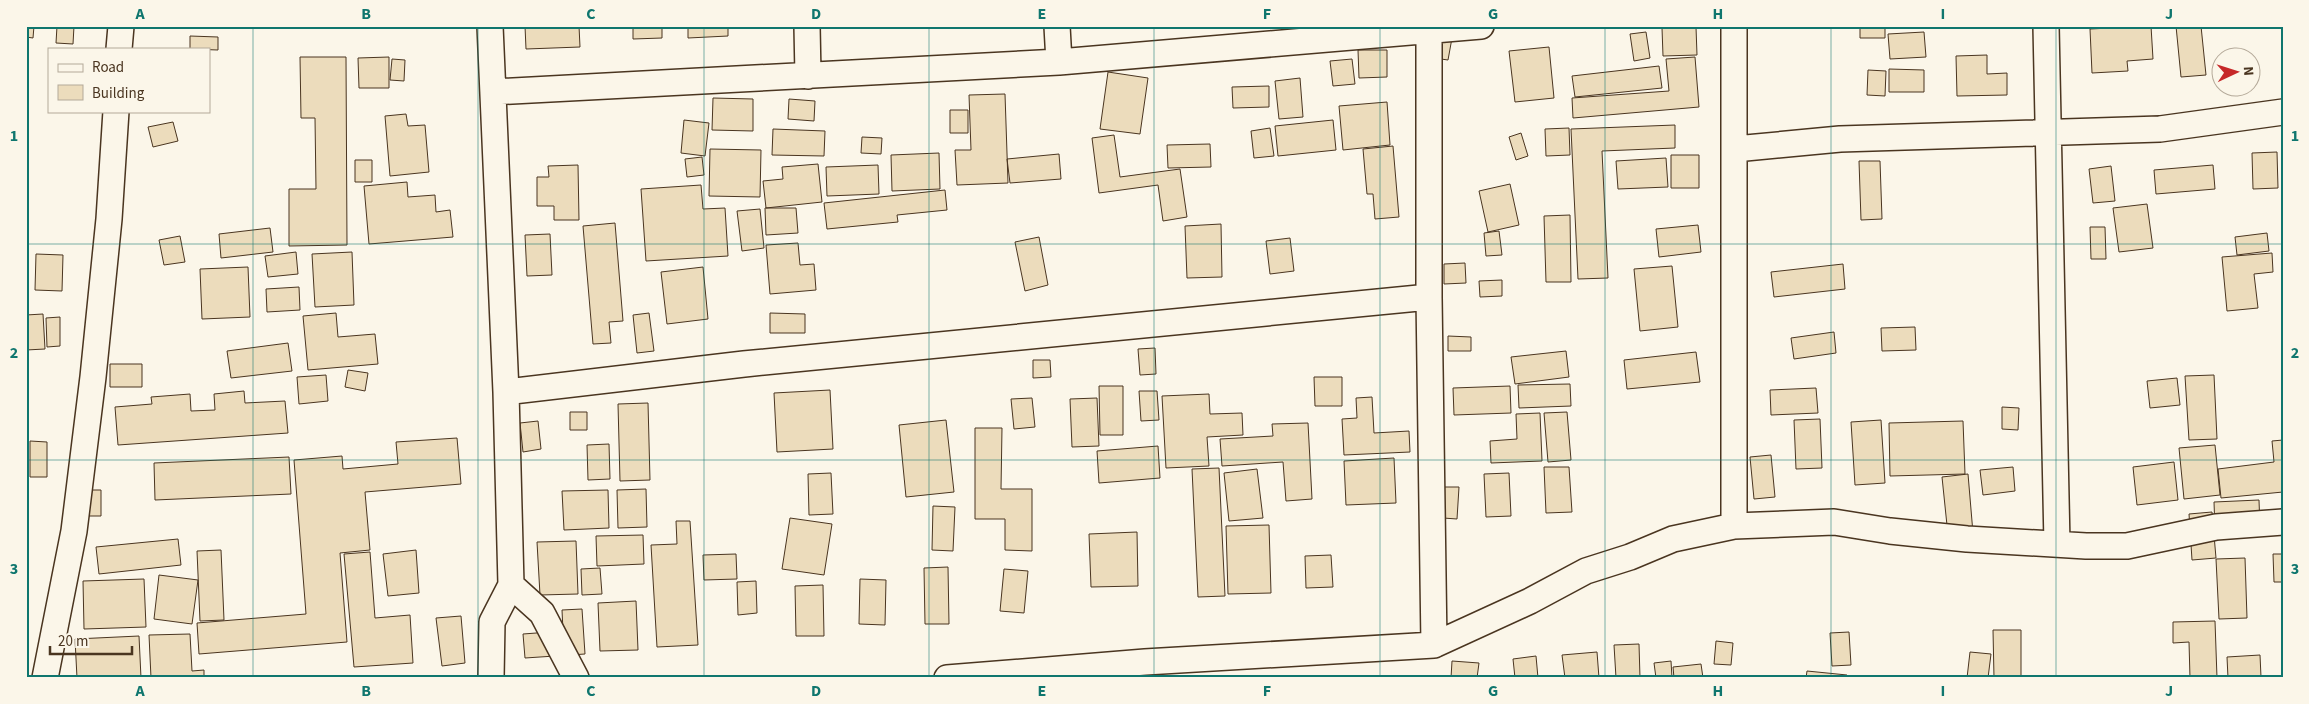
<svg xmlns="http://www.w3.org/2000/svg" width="2309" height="704" viewBox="0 0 2309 704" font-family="'Source Sans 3',sans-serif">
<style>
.building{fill:#ecdcbc;stroke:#4a3520}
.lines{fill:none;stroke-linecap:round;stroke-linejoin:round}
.minor-casing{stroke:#4a3520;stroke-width:28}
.minor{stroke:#fbf6e9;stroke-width:25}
.grid{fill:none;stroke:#0f766e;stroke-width:1;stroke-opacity:0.55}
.neatline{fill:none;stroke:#0f766e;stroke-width:2}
.grid-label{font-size:16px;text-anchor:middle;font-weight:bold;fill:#0f766e}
</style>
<rect width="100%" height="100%" fill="#fbf6e9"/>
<path class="building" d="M 26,26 L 34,26 L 33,38 L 26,37 Z
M 57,26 L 74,26 L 73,44 L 56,43 Z
M 525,26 L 579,26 L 580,47 L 526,49 Z
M 633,26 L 662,26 L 662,38 L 633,39 Z
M 688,26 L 728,26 L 728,36 L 688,38 Z
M 1860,26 L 1885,26 L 1885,38 L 1860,38 Z
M 2151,26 L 2153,59 L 2127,61 L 2128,71 L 2092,73 L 2090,29 Z
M 2176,26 L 2201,26 L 2206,75 L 2181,77 Z
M 1696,27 L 1697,55 L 1663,56 L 1662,28 Z
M 1646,32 L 1650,58 L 1634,61 L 1630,34 Z
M 1924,32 L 1926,57 L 1890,59 L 1888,34 Z
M 1431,35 L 1452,38 L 1448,60 L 1427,57 Z
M 190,36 L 218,37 L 218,50 L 190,49 Z
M 1549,47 L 1554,98 L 1515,102 L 1509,51 Z
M 1358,50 L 1387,50 L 1387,77 L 1359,78 Z
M 1987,55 L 1987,74 L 2007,73 L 2007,95 L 1957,96 L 1956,56 Z
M 300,57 L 346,57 L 347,245 L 289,246 L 289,189 L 316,189 L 315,118 L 301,118 Z
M 389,57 L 389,88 L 359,88 L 358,58 Z
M 1695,57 L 1699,107 L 1573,118 L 1572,98 L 1669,91 L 1666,59 Z
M 392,59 L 405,60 L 404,81 L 390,80 Z
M 1352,59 L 1355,84 L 1333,86 L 1330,61 Z
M 1659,66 L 1662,88 L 1575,97 L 1572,76 Z
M 1889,69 L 1924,70 L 1924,92 L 1889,92 Z
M 1868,70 L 1886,71 L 1885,96 L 1867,95 Z
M 1108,72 L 1148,78 L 1140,134 L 1100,129 Z
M 1300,78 L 1303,117 L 1279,119 L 1275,81 Z
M 1269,86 L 1269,107 L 1233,108 L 1232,87 Z
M 1005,94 L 1008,183 L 957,185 L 955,150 L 971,150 L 969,95 Z
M 713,98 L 753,99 L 753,131 L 712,130 Z
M 789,99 L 815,101 L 814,121 L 788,119 Z
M 1387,102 L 1390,145 L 1343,150 L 1339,106 Z
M 950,110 L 968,110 L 968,133 L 950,133 Z
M 406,114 L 408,126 L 425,125 L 429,172 L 390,176 L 385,116 Z
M 684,120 L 709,123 L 705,156 L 681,153 Z
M 1333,120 L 1336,150 L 1278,156 L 1275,126 Z
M 173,122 L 178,141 L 153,147 L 148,127 Z
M 1675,125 L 1675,148 L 1602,151 L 1608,278 L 1578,279 L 1571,129 Z
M 1270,128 L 1274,156 L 1254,158 L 1251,131 Z
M 1569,128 L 1570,155 L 1546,156 L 1545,129 Z
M 773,129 L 825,131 L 824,156 L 772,155 Z
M 1521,133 L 1528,156 L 1516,160 L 1509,137 Z
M 1114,135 L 1120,177 L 1180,169 L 1187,217 L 1163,221 L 1158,185 L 1099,193 L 1092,138 Z
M 862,137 L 882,138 L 881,154 L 861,153 Z
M 1210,144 L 1211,167 L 1168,168 L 1167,145 Z
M 1393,146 L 1399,217 L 1375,219 L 1373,194 L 1367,194 L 1363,149 Z
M 710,149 L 761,150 L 760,197 L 709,196 Z
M 2277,152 L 2278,188 L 2253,189 L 2252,153 Z
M 939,153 L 940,189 L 892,191 L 891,155 Z
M 1059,154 L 1061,179 L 1010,183 L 1007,159 Z
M 1671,155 L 1699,155 L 1699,188 L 1671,188 Z
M 702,157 L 704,175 L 687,177 L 685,159 Z
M 1666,158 L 1668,187 L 1618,189 L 1616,161 Z
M 355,160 L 372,160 L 372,182 L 355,182 Z
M 1859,161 L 1880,161 L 1882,219 L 1861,220 Z
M 818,164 L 822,202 L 766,208 L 763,181 L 783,179 L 782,167 Z
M 578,165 L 579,220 L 554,220 L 554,206 L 537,206 L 537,177 L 549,177 L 548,166 Z
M 878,165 L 879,194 L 827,196 L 826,167 Z
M 2213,165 L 2215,189 L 2156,194 L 2154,170 Z
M 2111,166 L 2115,201 L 2093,203 L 2089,169 Z
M 407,182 L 408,197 L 435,195 L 436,212 L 450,210 L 453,237 L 369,244 L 364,186 Z
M 1510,184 L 1519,225 L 1488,232 L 1479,191 Z
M 701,185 L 703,209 L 725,208 L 728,256 L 646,261 L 641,189 Z
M 945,190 L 947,210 L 897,215 L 898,222 L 827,229 L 824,203 Z
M 2147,204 L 2153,248 L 2119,252 L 2113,208 Z
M 765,208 L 796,208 L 798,233 L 766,235 Z
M 760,209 L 764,248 L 742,251 L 737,211 Z
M 1570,215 L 1571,282 L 1546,282 L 1544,216 Z
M 615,223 L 623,321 L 609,322 L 611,343 L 593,344 L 583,226 Z
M 1221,224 L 1222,277 L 1187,278 L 1185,226 Z
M 1698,225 L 1701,252 L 1659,257 L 1656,229 Z
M 2090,227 L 2105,227 L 2106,259 L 2091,259 Z
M 270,228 L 273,252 L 221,258 L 219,234 Z
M 1499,231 L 1502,255 L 1486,256 L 1484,233 Z
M 2267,233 L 2269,251 L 2237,255 L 2235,237 Z
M 550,234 L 552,275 L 527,276 L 525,235 Z
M 180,236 L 185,262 L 164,265 L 159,240 Z
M 1039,237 L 1048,285 L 1025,291 L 1015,242 Z
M 1290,238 L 1294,271 L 1270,274 L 1266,241 Z
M 798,243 L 800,265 L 814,264 L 816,290 L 770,294 L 766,245 Z
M 296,252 L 298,274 L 268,277 L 265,256 Z
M 352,252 L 354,305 L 315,307 L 312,254 Z
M 2272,253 L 2273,272 L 2254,274 L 2258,308 L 2227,311 L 2222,257 Z
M 36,254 L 63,255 L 62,291 L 35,290 Z
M 1465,263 L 1466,283 L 1444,284 L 1444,264 Z
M 1843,264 L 1845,289 L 1774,297 L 1771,272 Z
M 1672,266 L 1678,327 L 1640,331 L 1634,269 Z
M 248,267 L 250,317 L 202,319 L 200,269 Z
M 703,267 L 708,319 L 667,324 L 661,272 Z
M 1502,280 L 1502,296 L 1480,297 L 1479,281 Z
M 299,287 L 300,310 L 267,312 L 266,289 Z
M 336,313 L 338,337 L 375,334 L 378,364 L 308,370 L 303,316 Z
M 649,313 L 654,351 L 637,353 L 633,315 Z
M 770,313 L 805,314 L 805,333 L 770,333 Z
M 43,314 L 45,349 L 26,350 L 26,315 Z
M 60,317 L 60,346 L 47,347 L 46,318 Z
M 1915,327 L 1916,350 L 1882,351 L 1881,328 Z
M 1834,332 L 1836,353 L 1794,359 L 1791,338 Z
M 1448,336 L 1471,337 L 1471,351 L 1448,351 Z
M 288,343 L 292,371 L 231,378 L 227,351 Z
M 1155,348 L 1156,374 L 1140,375 L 1138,349 Z
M 1566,351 L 1569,377 L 1515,384 L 1511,357 Z
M 1696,352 L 1700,382 L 1627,389 L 1624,360 Z
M 1033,360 L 1050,360 L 1051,377 L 1033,378 Z
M 110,364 L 142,364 L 142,387 L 110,387 Z
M 348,370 L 368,373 L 365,391 L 345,387 Z
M 326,375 L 328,401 L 299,404 L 297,377 Z
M 2214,375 L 2217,439 L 2189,440 L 2185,376 Z
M 1314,377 L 1342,377 L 1342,406 L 1315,406 Z
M 2177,378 L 2180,405 L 2150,408 L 2147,381 Z
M 1570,384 L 1571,406 L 1519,408 L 1518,385 Z
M 1099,386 L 1123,386 L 1123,435 L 1100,435 Z
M 1510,386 L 1511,413 L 1454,415 L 1453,388 Z
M 1816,388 L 1818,413 L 1771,415 L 1770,390 Z
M 830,390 L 833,449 L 777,452 L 774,393 Z
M 244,391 L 245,403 L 285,401 L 288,433 L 118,445 L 115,407 L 152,404 L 151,397 L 190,394 L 191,411 L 215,410 L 214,394 Z
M 1139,391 L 1157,391 L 1159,420 L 1141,421 Z
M 1209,394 L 1210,414 L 1242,413 L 1243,435 L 1207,437 L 1209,466 L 1166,468 L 1162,396 Z
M 1372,397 L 1374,433 L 1409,431 L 1410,452 L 1344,455 L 1342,419 L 1357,418 L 1356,398 Z
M 1032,398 L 1035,427 L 1014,429 L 1011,399 Z
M 1097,398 L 1099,446 L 1072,447 L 1070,399 Z
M 648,403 L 650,480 L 620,481 L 618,404 Z
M 2002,407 L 2019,408 L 2018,430 L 2002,429 Z
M 570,412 L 587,412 L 587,430 L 570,430 Z
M 1567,412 L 1571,460 L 1548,462 L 1544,413 Z
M 1540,413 L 1542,461 L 1491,463 L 1490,441 L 1517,439 L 1516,414 Z
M 1820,419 L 1822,468 L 1796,469 L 1794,420 Z
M 946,420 L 954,492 L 906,497 L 899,425 Z
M 1881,420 L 1885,483 L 1855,485 L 1851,422 Z
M 538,421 L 541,449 L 523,452 L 520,423 Z
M 1963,421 L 1965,474 L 1890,476 L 1889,423 Z
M 1308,423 L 1312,499 L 1286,501 L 1283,462 L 1222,466 L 1220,439 L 1273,436 L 1272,424 Z
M 975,428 L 1002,428 L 1001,489 L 1032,489 L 1032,551 L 1005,550 L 1005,519 L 975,519 Z
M 457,438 L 461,484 L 365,492 L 370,550 L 340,553 L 347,642 L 199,654 L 197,623 L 306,614 L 294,460 L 342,456 L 343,469 L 398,464 L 396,442 Z
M 2283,440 L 2283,492 L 2221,498 L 2218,469 L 2274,462 L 2272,441 Z
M 30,441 L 47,442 L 47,477 L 30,477 Z
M 609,444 L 610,479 L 588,480 L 587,445 Z
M 2215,445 L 2220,495 L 2184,499 L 2179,448 Z
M 1158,446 L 1160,478 L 1099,483 L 1097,451 Z
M 1771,455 L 1775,497 L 1754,499 L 1750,457 Z
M 289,457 L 291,494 L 155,500 L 154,463 Z
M 1394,458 L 1396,503 L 1346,505 L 1344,461 Z
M 2174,462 L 2178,500 L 2137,505 L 2133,467 Z
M 1544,467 L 1569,467 L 1572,512 L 1546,513 Z
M 2013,467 L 2015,491 L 1983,495 L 1980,470 Z
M 1219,468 L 1225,596 L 1198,597 L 1192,469 Z
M 1257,469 L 1263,518 L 1229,521 L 1224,473 Z
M 831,473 L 833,514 L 809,515 L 808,474 Z
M 1509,473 L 1511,516 L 1486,517 L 1484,474 Z
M 1968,474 L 1973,533 L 1948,535 L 1942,477 Z
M 1444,487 L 1459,487 L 1457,519 L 1443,518 Z
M 646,489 L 647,527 L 618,528 L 617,490 Z
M 88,490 L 101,490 L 101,516 L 88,516 Z
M 608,490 L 609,528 L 564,530 L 562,491 Z
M 2259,500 L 2260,528 L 2215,529 L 2214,502 Z
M 933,506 L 955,507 L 953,551 L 932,550 Z
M 2212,512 L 2216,558 L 2192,560 L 2189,514 Z
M 790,518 L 832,524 L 824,575 L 782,569 Z
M 676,521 L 690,521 L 698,645 L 657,647 L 651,545 L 677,544 Z
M 1269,525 L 1271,593 L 1228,594 L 1226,526 Z
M 1137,532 L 1138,586 L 1091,587 L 1089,534 Z
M 643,535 L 644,564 L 597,566 L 596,536 Z
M 178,539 L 181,565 L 99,574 L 96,547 Z
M 576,541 L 578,594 L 540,595 L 537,542 Z
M 221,550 L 224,620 L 200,621 L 197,551 Z
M 416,550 L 419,593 L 388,596 L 383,554 Z
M 370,552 L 375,618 L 410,615 L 413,663 L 354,667 L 344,554 Z
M 736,554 L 737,579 L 704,580 L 703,555 Z
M 2273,554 L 2283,554 L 2283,582 L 2274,582 Z
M 1331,555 L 1333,587 L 1306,588 L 1305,556 Z
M 2245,558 L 2247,618 L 2219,619 L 2216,559 Z
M 948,567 L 949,624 L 925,624 L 924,568 Z
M 600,568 L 602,594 L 582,595 L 581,569 Z
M 1004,569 L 1028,571 L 1024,613 L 1000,611 Z
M 159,575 L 198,580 L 192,624 L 154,619 Z
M 144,579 L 146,627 L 84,629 L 83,581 Z
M 860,579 L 886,580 L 885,625 L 859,624 Z
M 756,581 L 757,613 L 738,615 L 737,582 Z
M 823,585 L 824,636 L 796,636 L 795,586 Z
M 636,601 L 638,650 L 600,651 L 598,603 Z
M 582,609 L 585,654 L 525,658 L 523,634 L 563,631 L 562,610 Z
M 461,616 L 465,663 L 442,666 L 436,618 Z
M 2215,621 L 2217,678 L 2190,678 L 2189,642 L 2173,643 L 2173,622 Z
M 1993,630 L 2021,630 L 2021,678 L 1994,678 Z
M 1849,632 L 1851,665 L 1832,666 L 1830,633 Z
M 190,634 L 192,671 L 204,670 L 204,678 L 151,678 L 149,635 Z
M 139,636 L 141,678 L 77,678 L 75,639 Z
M 1716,641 L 1733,643 L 1731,665 L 1714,664 Z
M 1639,644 L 1640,678 L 1616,678 L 1614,645 Z
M 1597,652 L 1599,678 L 1565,678 L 1562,655 Z
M 1970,652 L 1991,654 L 1988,678 L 1967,678 Z
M 2260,655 L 2261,677 L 2228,678 L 2227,657 Z
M 1536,656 L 1538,678 L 1515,678 L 1513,659 Z
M 1452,661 L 1479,663 L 1477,678 L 1451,678 Z
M 1671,661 L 1672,678 L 1656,678 L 1654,663 Z
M 1701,664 L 1703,678 L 1674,678 L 1673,667 Z
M 1807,671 L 1847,675 L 1847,678 L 1806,678 Z"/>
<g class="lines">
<defs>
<path id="minor" d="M 490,26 L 506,392 L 511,585 L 492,622 L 491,678
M 807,26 L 808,76
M 1057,26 L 1059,62
M 1734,26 L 1734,526
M 2046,26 L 2057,544
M 1429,31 L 1429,297 L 1434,645
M 119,49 L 121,26
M 493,92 L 1059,62 L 1481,26
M 1735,149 L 1840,139 L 2160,129 L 2283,112
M 506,392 L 744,364 L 1429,297
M 511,585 L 542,613 L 576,678
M 45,678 L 74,531 L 93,377 L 109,219 L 116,111
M 947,678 L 1145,662 L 1434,645 L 1530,601 L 1586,571 L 1630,557 L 1673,539 L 1734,526 L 1834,522 L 1890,531 L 1967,539 L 2086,546 L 2127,546 L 2216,527 L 2283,522"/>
</defs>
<use href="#minor" class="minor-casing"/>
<use href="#minor" class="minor"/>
</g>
<path class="grid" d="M 253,26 L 253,678M 478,26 L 478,678M 704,26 L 704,678M 929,26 L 929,678M 1154,26 L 1154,678M 1380,26 L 1380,678M 1605,26 L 1605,678M 1831,26 L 1831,678M 2056,26 L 2056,678M 26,244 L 2283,244M 26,460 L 2283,460"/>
<rect width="2309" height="704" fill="none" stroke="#fbf6e9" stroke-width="55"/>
<rect x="48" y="48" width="162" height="65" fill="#fbf6e9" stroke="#b4a999"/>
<rect x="58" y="64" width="25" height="8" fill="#fbf6e9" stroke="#b4a999"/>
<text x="92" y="72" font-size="15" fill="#4a3520">Road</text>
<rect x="58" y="85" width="25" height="15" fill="#ecdcbc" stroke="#b4a999"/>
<text x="92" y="98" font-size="15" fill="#4a3520">Building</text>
<g transform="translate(2236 72) rotate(86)"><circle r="24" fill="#fbf6e9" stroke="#b4a999"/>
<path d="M0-4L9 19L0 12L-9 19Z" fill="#c62828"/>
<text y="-8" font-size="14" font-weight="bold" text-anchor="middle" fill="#4a3520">N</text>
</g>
<path d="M50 646v8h82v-8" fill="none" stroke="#4a3520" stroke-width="2.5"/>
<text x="58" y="646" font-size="15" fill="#4a3520" stroke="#fbf6e9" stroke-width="4" paint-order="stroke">20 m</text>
<rect x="28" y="28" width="2254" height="648" class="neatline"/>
<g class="grid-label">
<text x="140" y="19">A</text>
<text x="366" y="19">B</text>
<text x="591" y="19">C</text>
<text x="816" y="19">D</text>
<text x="1042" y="19">E</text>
<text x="1267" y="19">F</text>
<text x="1493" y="19">G</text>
<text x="1718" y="19">H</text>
<text x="1943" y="19">I</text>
<text x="2169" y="19">J</text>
<text x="14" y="141">1</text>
<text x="2295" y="141">1</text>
<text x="14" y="358">2</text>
<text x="2295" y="358">2</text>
<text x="14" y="574">3</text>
<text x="2295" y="574">3</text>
<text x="140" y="696">A</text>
<text x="366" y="696">B</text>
<text x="591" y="696">C</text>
<text x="816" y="696">D</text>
<text x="1042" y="696">E</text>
<text x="1267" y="696">F</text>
<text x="1493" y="696">G</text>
<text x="1718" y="696">H</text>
<text x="1943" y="696">I</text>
<text x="2169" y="696">J</text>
</g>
</svg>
